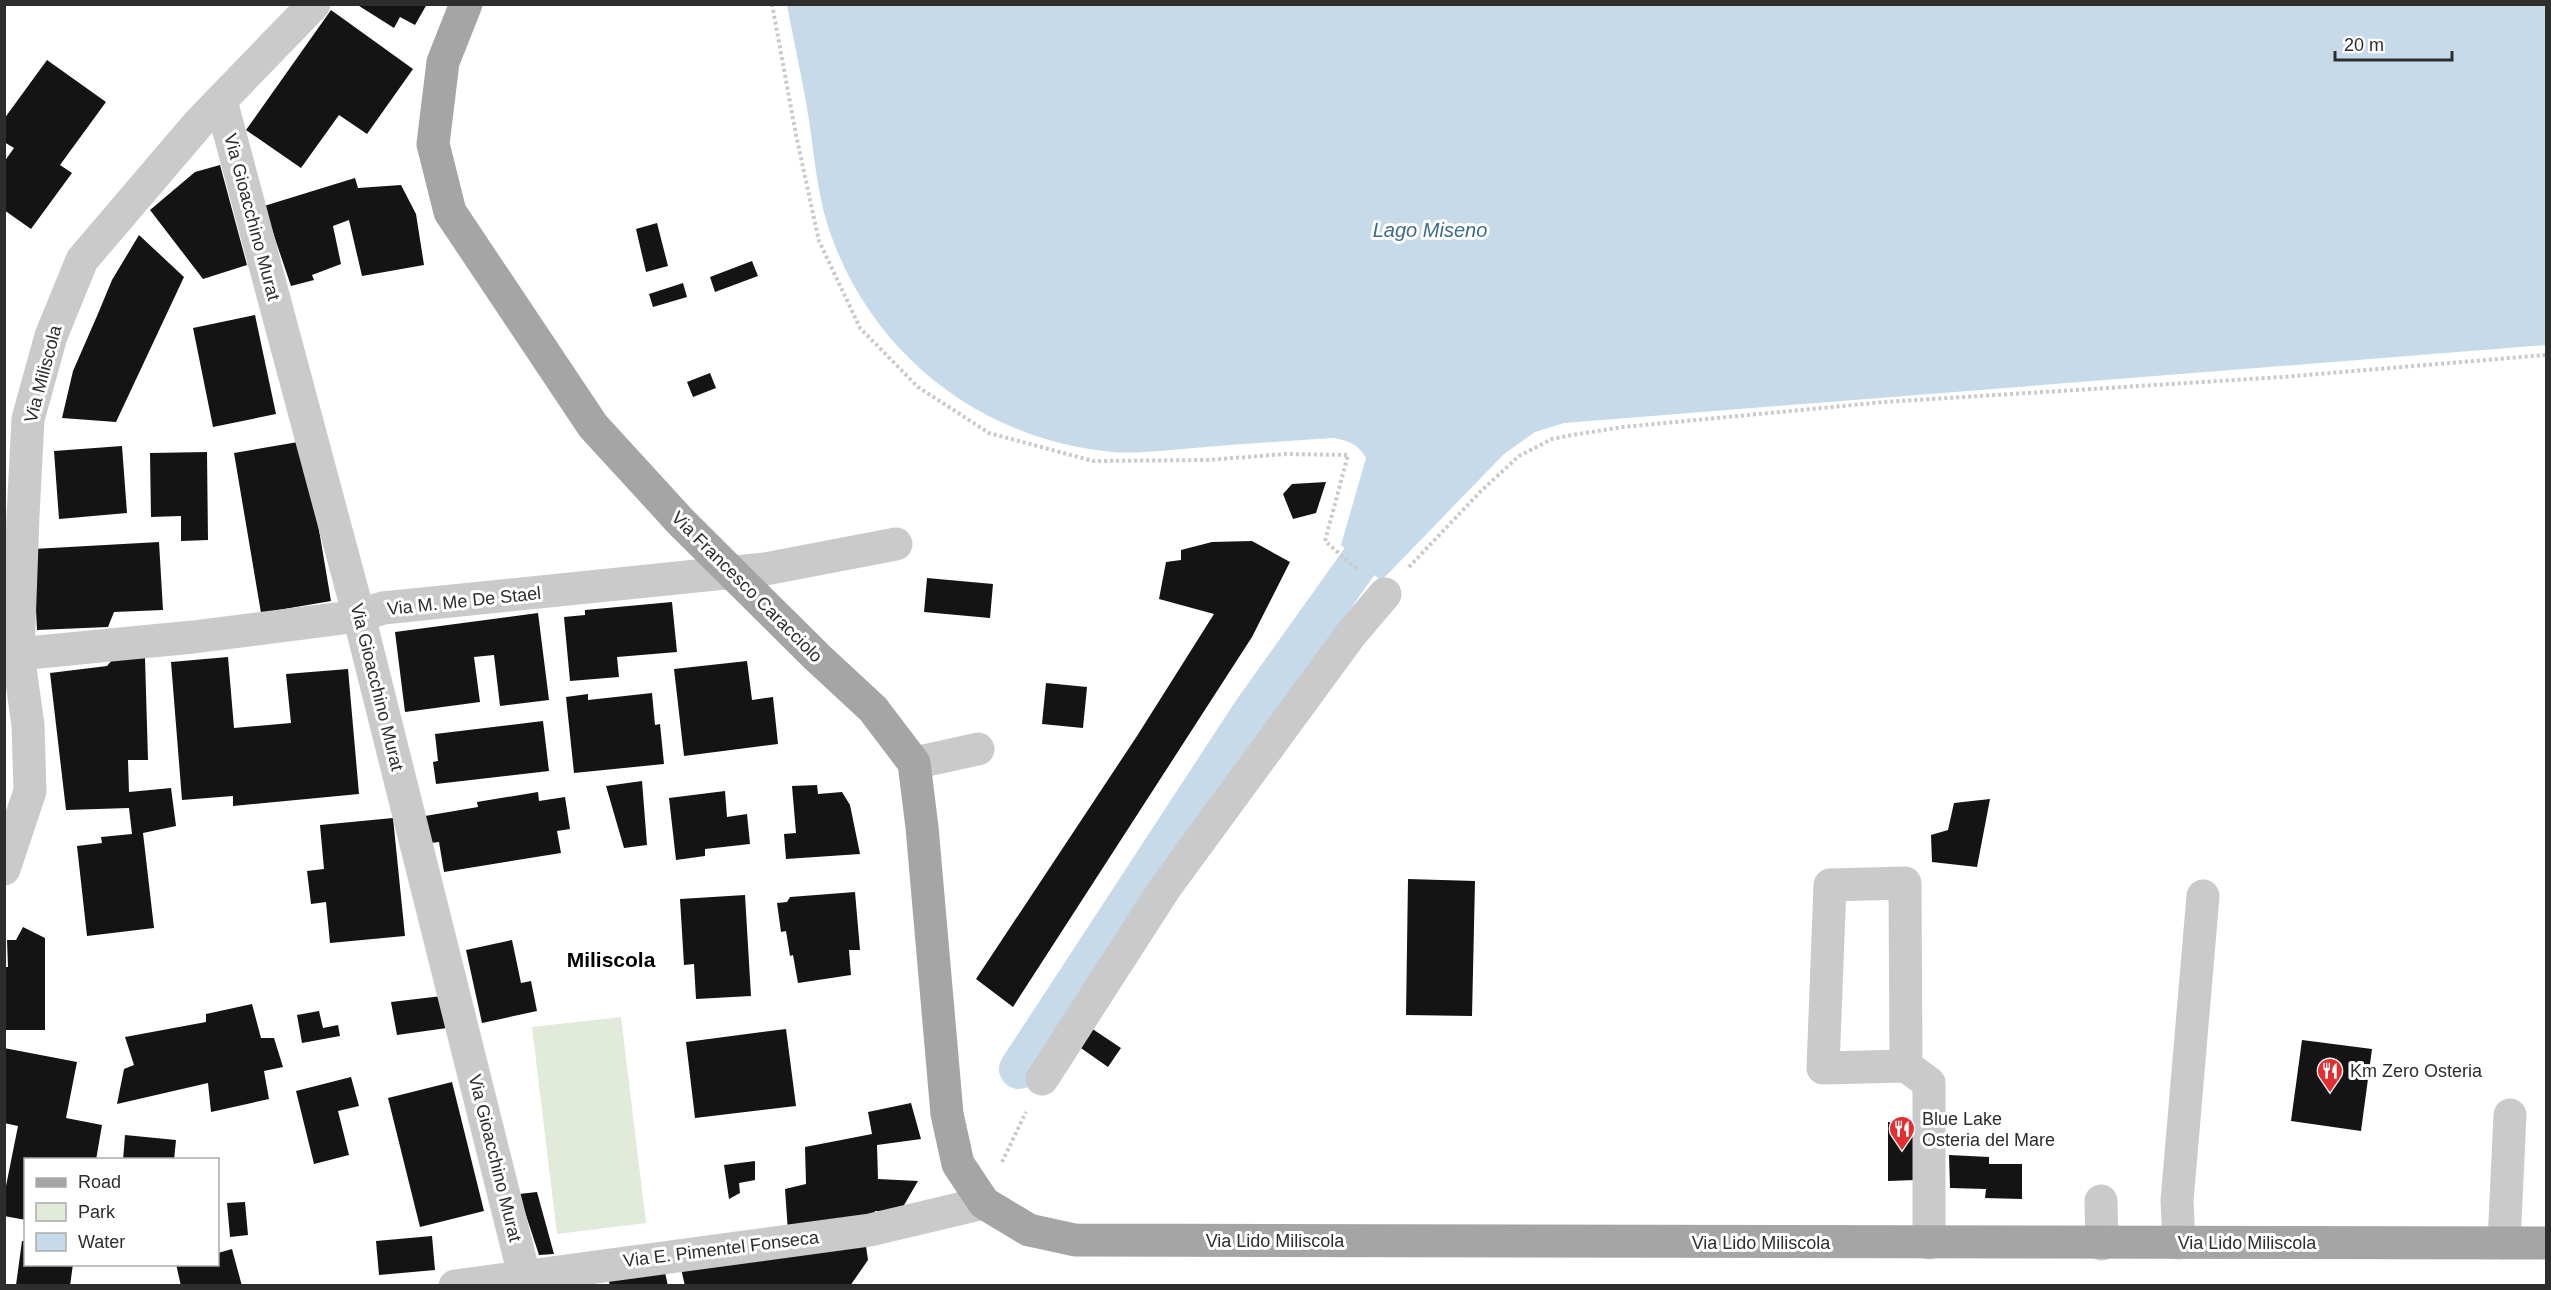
<svg xmlns="http://www.w3.org/2000/svg" width="2551" height="1290" viewBox="0 0 2551 1290" font-family="Arial,sans-serif">
<style>
.green{fill:#e2eada}
.water{fill:#c6daea}
.lines{fill:none;stroke-linecap:round;stroke-linejoin:round}
.canal{stroke:#c6daea;stroke-width:40}
.building{fill:#141414}
.path{stroke:#cacaca;stroke-width:4;stroke-dasharray:3 3;stroke-linecap:butt}
.minor{stroke:#cacaca;stroke-width:33}
.major{stroke:#a5a5a5;stroke-width:33}
.labels{text-anchor:middle;dominant-baseline:central;stroke-width:6;stroke-linejoin:round;paint-order:stroke}
.street-label{font-size:18px;fill:#2d2d2d;stroke:#fff}
.poi-label{font-size:18px;fill:#2d2d2d;stroke:#fff;text-anchor:start}
.water-label{font-size:20px;font-style:italic;fill:#3c698d;stroke:#fff}
.quarter-label{font-size:21px;font-weight:bold;fill:#000;stroke:#fff}
</style>
<rect width="100%" height="100%" fill="#fff"/>
<path class="green" d="M 621,1017 L 646,1223 L 557,1234 L 532,1027 Z"/>
<path class="water" d="M 787,5 L 2546,5 L 2546,345 L 1564,423 L 1535,432 L 1504,454 L 1381,581 L 1341,545 L 1366,458 C 1358,444 1349,441 1334,438 C 1287,441 1241,444 1194,448 C 1167,450 1139,454 1113,452 C 979,440 867,351 827,223 C 817,190 814,154 809,120 C 803,81 794,43 787,5 Z"/>
<g class="lines">
<path class="canal" d="M 1019,1069 L 1253,711 L 1360,561"/>
</g>
<path class="building" d="M 356,4 L 427,4 L 415,25 L 400,17 L 394,28 Z
M 331,10 L 413,69 L 367,134 L 339,115 L 301,168 L 246,130 Z
M 47,60 L 106,102 L 60,165 L 72,173 L 31,229 L 4,210 L 4,162 L 14,148 L 4,142 L 4,119 Z
M 220,165 L 247,265 L 203,279 L 150,210 L 195,172 Z
M 355,178 L 358,188 L 401,185 L 416,214 L 424,265 L 362,276 L 349,220 L 333,226 L 341,264 L 312,275 L 314,280 L 291,286 L 264,206 Z
M 657,223 L 668,266 L 646,272 L 636,229 Z
M 139,235 L 184,277 L 116,422 L 62,418 L 73,371 L 97,316 L 112,280 Z
M 752,261 L 758,276 L 715,292 L 710,277 Z
M 683,283 L 687,297 L 653,307 L 649,294 Z
M 255,315 L 276,414 L 213,427 L 193,328 Z
M 710,373 L 716,388 L 693,397 L 687,382 Z
M 304,441 L 331,601 L 261,613 L 234,453 Z
M 122,446 L 127,513 L 59,519 L 54,451 Z
M 207,452 L 208,540 L 181,541 L 181,516 L 151,517 L 150,453 Z
M 1326,482 L 1316,513 L 1293,519 L 1283,494 L 1292,484 Z
M 1252,541 L 1290,562 L 1252,637 L 1013,1007 L 976,979 L 1137,736 L 1214,614 L 1159,599 L 1166,562 L 1181,560 L 1181,550 L 1212,542 Z
M 159,542 L 163,610 L 114,612 L 108,627 L 37,630 L 33,549 Z
M 927,578 L 993,584 L 990,618 L 924,612 Z
M 672,602 L 677,652 L 617,657 L 619,677 L 570,681 L 564,617 L 585,615 L 585,610 Z
M 538,613 L 549,700 L 500,706 L 494,655 L 474,657 L 480,702 L 405,712 L 395,632 Z
M 228,657 L 234,728 L 291,723 L 286,674 L 348,669 L 359,794 L 233,806 L 233,796 L 182,800 L 171,662 Z
M 145,658 L 148,760 L 128,760 L 129,792 L 171,788 L 176,826 L 143,833 L 154,928 L 87,936 L 77,846 L 102,843 L 101,837 L 132,834 L 129,808 L 66,810 L 50,673 L 107,666 L 113,659 Z
M 747,661 L 752,700 L 773,697 L 778,744 L 684,756 L 674,669 Z
M 1046,683 L 1087,687 L 1083,728 L 1042,724 Z
M 652,693 L 655,725 L 660,724 L 664,764 L 574,773 L 566,697 L 588,694 L 588,700 Z
M 543,721 L 549,771 L 436,784 L 433,762 L 438,761 L 435,734 Z
M 642,781 L 647,845 L 624,848 L 606,786 Z
M 817,785 L 818,794 L 842,792 L 850,805 L 860,854 L 786,859 L 784,834 L 796,833 L 792,786 Z
M 725,791 L 727,817 L 747,814 L 750,844 L 705,849 L 705,856 L 676,860 L 669,798 Z
M 538,792 L 539,801 L 565,797 L 570,829 L 557,831 L 561,853 L 444,872 L 439,842 L 430,843 L 425,816 L 478,807 L 477,802 Z
M 1990,799 L 1977,867 L 1932,862 L 1931,835 L 1948,830 L 1954,803 Z
M 393,818 L 405,936 L 330,943 L 326,902 L 311,904 L 307,871 L 324,869 L 320,825 Z
M 1408,879 L 1475,881 L 1472,1016 L 1406,1015 Z
M 855,892 L 860,950 L 849,950 L 851,975 L 798,983 L 793,955 L 790,956 L 786,931 L 781,932 L 777,903 L 787,902 L 790,897 Z
M 745,895 L 751,996 L 696,999 L 694,964 L 684,965 L 680,899 Z
M 23,927 L 45,938 L 45,1030 L 4,1030 L 4,967 L 8,967 L 7,940 L 16,940 Z
M 512,940 L 521,983 L 531,981 L 537,1011 L 482,1023 L 466,950 Z
M 442,996 L 447,1028 L 397,1035 L 391,1002 Z
M 252,1004 L 261,1038 L 274,1038 L 283,1067 L 264,1071 L 269,1099 L 211,1112 L 208,1083 L 117,1104 L 124,1069 L 134,1065 L 125,1037 L 206,1022 L 206,1014 Z
M 319,1011 L 323,1028 L 338,1025 L 340,1036 L 302,1043 L 297,1015 Z
M 1091,1028 L 1121,1048 L 1108,1067 L 1078,1046 Z
M 786,1029 L 796,1106 L 695,1118 L 686,1042 Z
M 2302,1040 L 2372,1049 L 2361,1131 L 2291,1121 Z
M 4,1048 L 77,1062 L 66,1118 L 102,1125 L 96,1160 L 26,1160 L 26,1220 L 4,1216 L 4,1196 L 18,1126 L 4,1123 Z
M 351,1077 L 359,1106 L 338,1111 L 349,1155 L 314,1164 L 296,1091 Z
M 452,1082 L 484,1211 L 420,1227 L 388,1098 Z
M 911,1103 L 921,1139 L 877,1145 L 878,1179 L 918,1181 L 900,1212 L 875,1211 L 871,1221 L 788,1232 L 785,1189 L 806,1184 L 805,1147 L 872,1134 L 868,1112 Z
M 1888,1122 L 1916,1124 L 1915,1180 L 1888,1181 Z
M 125,1135 L 176,1140 L 174,1160 L 123,1160 Z
M 1949,1155 L 1989,1157 L 1989,1164 L 2022,1164 L 2022,1199 L 1985,1198 L 1986,1189 L 1950,1188 Z
M 755,1161 L 755,1180 L 739,1183 L 740,1193 L 729,1199 L 724,1165 Z
M 537,1192 L 554,1254 L 539,1255 L 519,1194 Z
M 245,1202 L 248,1235 L 230,1237 L 227,1203 Z
M 432,1236 L 435,1270 L 379,1275 L 376,1241 Z
M 22,1241 L 26,1241 L 26,1264 L 73,1264 L 70,1286 L 16,1285 Z
M 866,1246 L 868,1260 L 850,1286 L 685,1286 L 680,1264 Z
M 232,1249 L 242,1286 L 181,1286 L 176,1264 L 218,1264 L 218,1253 Z
M 664,1268 L 668,1286 L 610,1286 L 608,1278 Z"/>
<g class="lines">
<path class="path" d="M 772,4 L 796,135 L 819,241 L 860,328 L 918,387 L 989,433 L 1093,461 L 1208,460 L 1286,454 L 1348,455 L 1325,541 L 1357,569
M 1409,567 L 1480,492 L 1519,456 L 1552,439 L 1572,435 L 1623,427 L 1884,402 L 2282,377 L 2546,355
M 1002,1162 L 1026,1112"/>
<path class="minor" d="M 221,101 L 359,616 L 524,1275
M 18,654 L 193,637 L 359,616 L 383,608 L 765,569 L 896,544
M 914,763 L 978,749
M 4,869 L 30,791 L 28,725 L 18,654 L 23,516 L 28,419 L 51,336 L 82,260 L 198,124 L 314,4
M 1906,1066 L 1823,1068 L 1830,885 L 1905,883 L 1906,1066 L 1929,1083 L 1929,1243
M 1042,1079 L 1165,888 L 1351,634 L 1385,594
M 2101,1201 L 2102,1244
M 2179,1243 L 2177,1201 L 2203,896
M 2504,1243 L 2510,1115
M 455,1286 L 870,1230 L 984,1203"/>
<path class="major" d="M 466,4 L 443,62 L 433,144 L 450,212 L 593,426 L 681,522 L 817,657 L 873,709 L 914,763 L 922,827 L 947,1114 L 958,1164 L 984,1203 L 1029,1230 L 1075,1240 L 2546,1243"/>
</g>
<defs>
<symbol id="restaurant-pin" viewBox="-11 -11 22 30"><path d="M0 17L-7.5 6A9.5 9.5 0 1 1 7.5 6Z" fill="#e32f32" stroke="#fff"/><path d="M-5-6h1v4h1v-4h1v4h1v-4h1v5L-1.5 .5V6h-2V.5L-5-1ZM5-6V6H3V1.5H1.5Q1.5-4 5-6Z" fill="#fff"/></symbol>
</defs>
<g fill-rule="evenodd">
<use href="#restaurant-pin" x="2315" y="1056" width="30" height="40"/>
<use href="#restaurant-pin" x="1887" y="1114" width="30" height="40"/>
</g>
<g class="labels">
<g class="street-label">
<text transform="translate(252 217) rotate(75)">Via Gioacchino Murat</text>
<text transform="translate(43 374) rotate(-75)">Via Miliscola</text>
<text transform="translate(747 587) rotate(45)">Via Francesco Caracciolo</text>
<text transform="translate(464 601) rotate(-6)">Via M. Me De Stael</text>
<text transform="translate(377 687) rotate(76)">Via Gioacchino Murat</text>
<text transform="translate(495 1158) rotate(76)">Via Gioacchino Murat</text>
<text x="1275" y="1241">Via Lido Miliscola</text>
<text x="1761" y="1243">Via Lido Miliscola</text>
<text x="2247" y="1243">Via Lido Miliscola</text>
<text transform="translate(721 1249) rotate(-7)">Via E. Pimentel Fonseca</text>
</g>
<g class="poi-label">
<text x="2350" y="1071">Km Zero Osteria</text>
<text x="1922" y="1119">Blue Lake<tspan x="1922" dy="21">Osteria del Mare</tspan></text>
</g>
<g class="water-label">
<text x="1430" y="230">Lago Miseno</text>
</g>
<g class="quarter-label">
<text x="611" y="959">Miliscola</text>
</g>
</g>
<rect width="2551" height="1290" fill="none" stroke="#2d2d2d" stroke-width="12"/>
<rect x="24" y="1158" width="195" height="108" fill="#ffffff" stroke="#ababab" stroke-width="1.5"/>
<rect x="36" y="1178" width="30" height="9" fill="#a5a5a5" stroke="#ababab" stroke-width="1.5"/>
<text x="78" y="1188" font-size="18" fill="#2d2d2d">Road</text>
<rect x="36" y="1203" width="30" height="18" fill="#e2eada" stroke="#ababab" stroke-width="1.5"/>
<text x="78" y="1218" font-size="18" fill="#2d2d2d">Park</text>
<rect x="36" y="1233" width="30" height="18" fill="#c6daea" stroke="#ababab" stroke-width="1.5"/>
<text x="78" y="1248" font-size="18" fill="#2d2d2d">Water</text>
<path d="M2335 51v9h117v-9" fill="none" stroke="#2d2d2d" stroke-width="3"/>
<text x="2344" y="51" font-size="18" fill="#2d2d2d" stroke="#ffffff" stroke-width="4.5" paint-order="stroke">20 m</text>
</svg>
